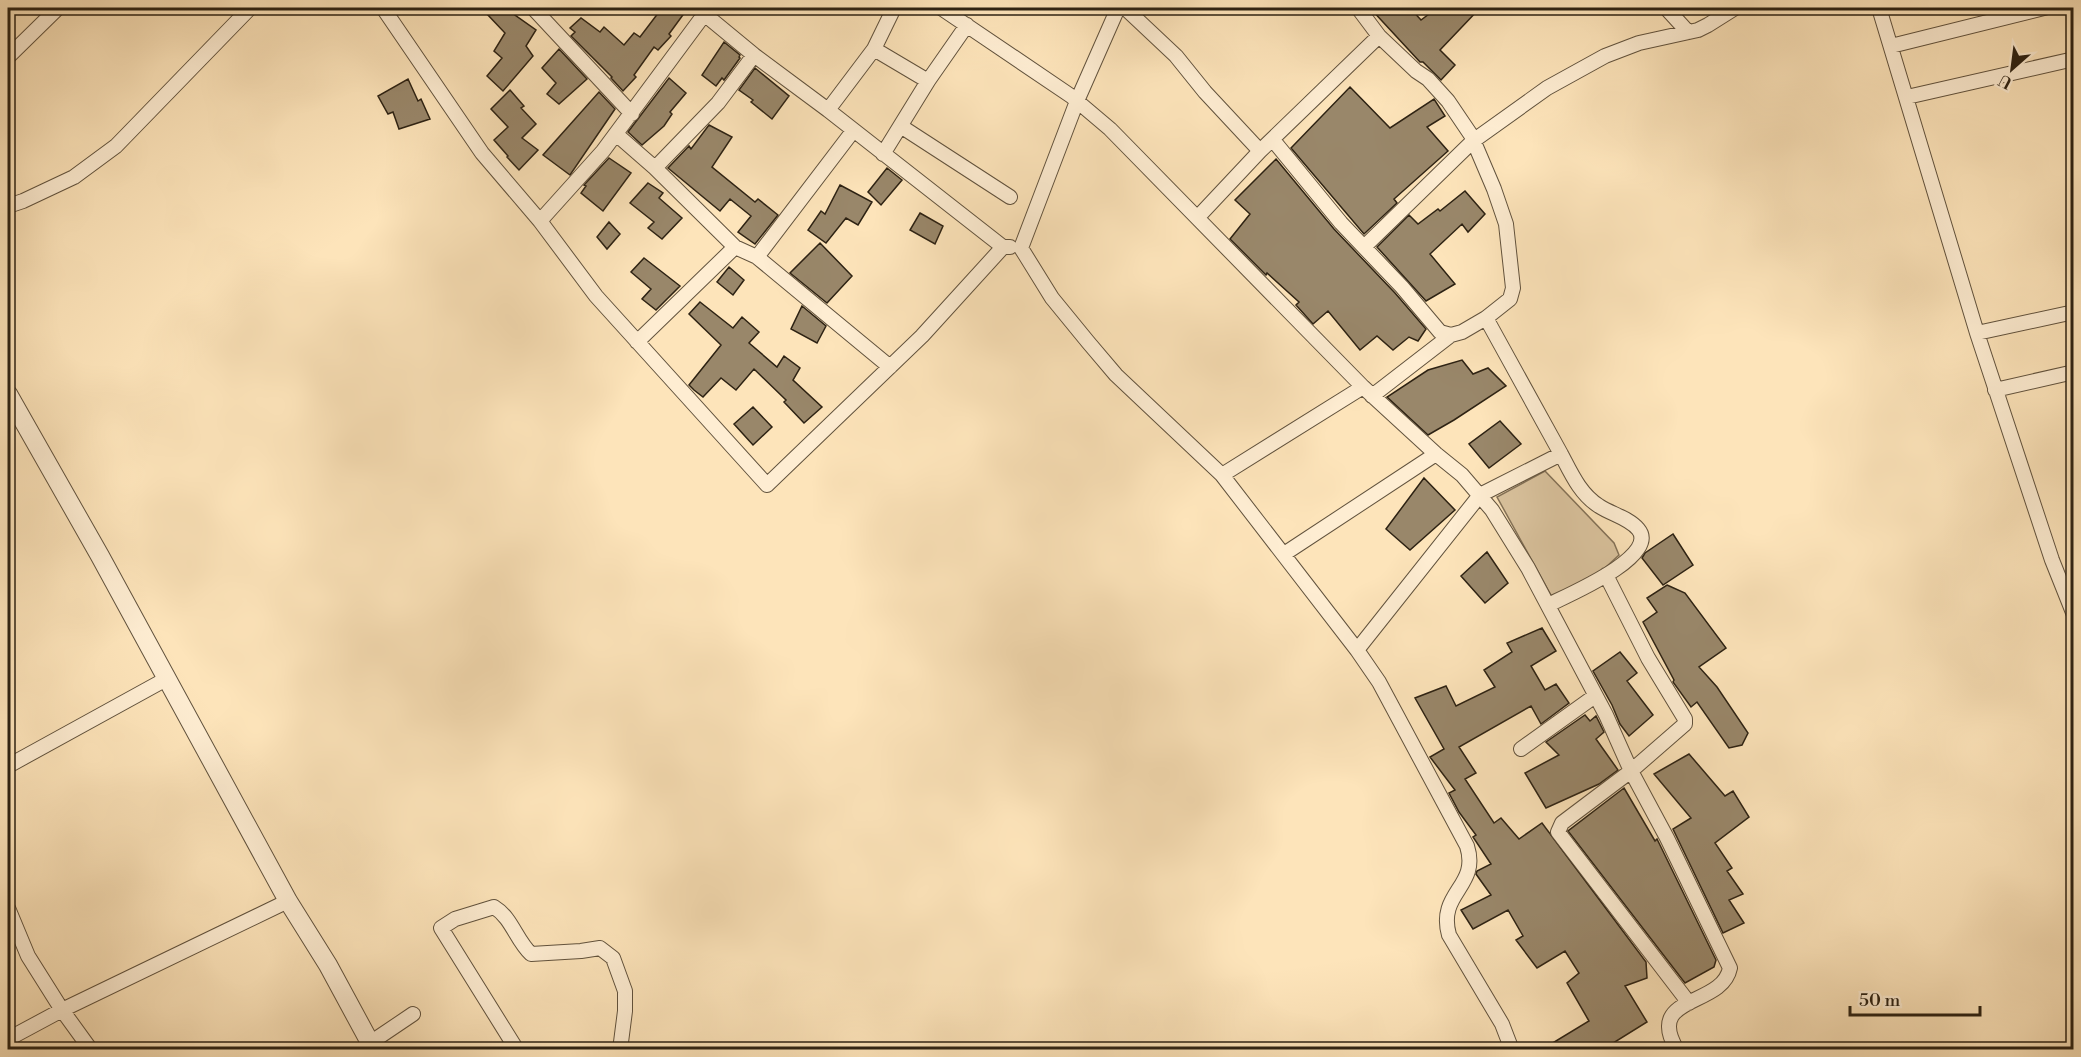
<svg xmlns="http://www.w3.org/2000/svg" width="2081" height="1057" viewBox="0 0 2081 1057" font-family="'Libre Bodoni',serif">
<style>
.green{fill:#dac39e;stroke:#847258;stroke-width:1.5}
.building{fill:#99876a;stroke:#2d2213;stroke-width:1.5}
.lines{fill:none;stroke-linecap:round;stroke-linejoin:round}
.minor-casing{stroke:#61523d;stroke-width:16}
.tertiary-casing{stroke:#61523d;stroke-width:20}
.minor{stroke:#feedd2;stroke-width:14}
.tertiary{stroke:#feedd2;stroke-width:18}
</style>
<rect width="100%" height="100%" fill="#fde4ba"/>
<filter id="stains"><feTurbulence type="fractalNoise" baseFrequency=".00333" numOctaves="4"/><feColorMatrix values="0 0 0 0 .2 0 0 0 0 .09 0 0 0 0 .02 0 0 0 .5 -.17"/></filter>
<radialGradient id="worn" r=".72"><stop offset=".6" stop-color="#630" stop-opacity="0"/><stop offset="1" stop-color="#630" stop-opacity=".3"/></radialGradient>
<path class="green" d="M 1545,471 L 1614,543 L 1619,555 L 1594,578 L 1552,597 L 1497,497 Z"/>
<path class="building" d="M 494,8 L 521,8 L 515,15 L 536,30 L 526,46 L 533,56 L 503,91 L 487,76 L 502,58 L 494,51 L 505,33 L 487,14 Z
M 662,8 L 688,8 L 669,34 L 671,36 L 658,50 L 654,47 L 634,75 L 636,77 L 623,91 L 611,78 L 612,77 L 571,36 L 575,32 L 570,28 L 581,18 L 600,32 L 604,27 L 624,45 L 634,33 L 640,37 Z
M 1370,8 L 1410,8 L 1421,20 L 1437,8 L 1480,8 L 1440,50 L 1455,65 L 1441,80 L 1423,62 L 1420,62 Z
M 724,42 L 740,55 L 739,57 L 740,58 L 724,80 L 722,78 L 716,86 L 702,75 Z
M 559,49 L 587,79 L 559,104 L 547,94 L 556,83 L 542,68 Z
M 755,68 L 789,96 L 772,119 L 751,102 L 753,100 L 739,90 Z
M 669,78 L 686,93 L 670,112 L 672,114 L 664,126 L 642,145 L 628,132 Z
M 408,79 L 418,101 L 421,99 L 430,119 L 399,129 L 393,112 L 388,114 L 378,96 Z
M 1350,87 L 1390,128 L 1434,99 L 1445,116 L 1427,127 L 1448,151 L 1394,199 L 1397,203 L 1364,234 L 1291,148 Z
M 510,90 L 524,106 L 521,108 L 536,124 L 522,138 L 538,150 L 519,170 L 507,157 L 508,156 L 494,140 L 508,127 L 491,109 Z
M 599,92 L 615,109 L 570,175 L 543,155 Z
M 709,125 L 732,137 L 712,167 L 755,202 L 758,199 L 778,215 L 755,244 L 738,232 L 751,216 L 730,199 L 720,211 L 668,168 L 689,146 L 691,149 Z
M 609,158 L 631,173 L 603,211 L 581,193 L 586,186 L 584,185 Z
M 1276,159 L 1334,229 L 1395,293 L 1426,329 L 1418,341 L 1409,337 L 1393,350 L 1377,336 L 1360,350 L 1328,311 L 1313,324 L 1296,305 L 1299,302 L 1267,273 L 1266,275 L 1230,239 L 1250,214 L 1235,200 Z
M 887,168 L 902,180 L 881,205 L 868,192 Z
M 648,183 L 663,193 L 659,198 L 682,218 L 662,239 L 648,228 L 654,222 L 630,203 Z
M 840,185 L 872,202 L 858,225 L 846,218 L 826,243 L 808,230 L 821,211 L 825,214 Z
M 1465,191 L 1485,214 L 1468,232 L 1462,224 L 1430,254 L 1455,284 L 1426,301 L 1377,247 L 1409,215 L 1418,224 L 1438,209 L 1440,211 Z
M 920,213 L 943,226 L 935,244 L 910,230 Z
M 609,222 L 620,234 L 607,249 L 597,237 Z
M 820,243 L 852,276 L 827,303 L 790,273 Z
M 644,258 L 680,286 L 656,310 L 642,299 L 651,289 L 631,272 Z
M 729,267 L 744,280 L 733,295 L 717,282 Z
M 700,302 L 733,328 L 742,317 L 759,332 L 749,343 L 777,367 L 784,356 L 800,368 L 793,380 L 822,407 L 804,423 L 784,402 L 786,400 L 754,369 L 736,390 L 721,378 L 703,397 L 694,390 L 689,385 L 721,345 L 689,314 Z
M 802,306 L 826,326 L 817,343 L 791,329 Z
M 1462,360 L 1473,374 L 1488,368 L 1506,386 L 1454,420 L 1428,435 L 1387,397 L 1428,370 Z
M 753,407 L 772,427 L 753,445 L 734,424 Z
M 1500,421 L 1521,444 L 1489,468 L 1469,444 Z
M 1424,478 L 1455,510 L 1410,550 L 1386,529 Z
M 1673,534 L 1693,565 L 1663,585 L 1642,558 L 1645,553 Z
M 1487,552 L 1508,583 L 1485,603 L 1461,576 Z
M 1667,585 L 1685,593 L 1726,648 L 1699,667 L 1717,687 L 1748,733 L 1742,745 L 1729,748 L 1697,702 L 1691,707 L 1673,682 L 1674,680 L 1643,622 L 1657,612 L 1647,598 Z
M 1542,628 L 1556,651 L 1531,666 L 1545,690 L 1556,684 L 1569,703 L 1541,724 L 1531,706 L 1459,747 L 1476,773 L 1465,779 L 1494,823 L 1501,818 L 1519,839 L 1542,823 L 1646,962 L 1647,978 L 1625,986 L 1647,1022 L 1602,1050 L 1541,1050 L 1589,1021 L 1567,983 L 1579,973 L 1565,951 L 1537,968 L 1516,940 L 1523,936 L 1508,910 L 1473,929 L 1461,910 L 1491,895 L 1476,874 L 1477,871 L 1491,864 L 1473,837 L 1476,835 L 1459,812 L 1449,793 L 1455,790 L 1430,757 L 1444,749 L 1415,698 L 1446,686 L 1456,706 L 1495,687 L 1484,670 L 1512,652 L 1507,643 Z
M 1620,652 L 1637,673 L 1627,681 L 1653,715 L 1629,736 L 1620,724 L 1612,705 L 1593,671 Z
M 1585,715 L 1590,721 L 1596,716 L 1604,732 L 1596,739 L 1618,770 L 1599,784 L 1546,808 L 1525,773 L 1559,755 L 1546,742 Z
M 1689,754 L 1725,796 L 1733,791 L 1749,817 L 1715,843 L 1732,868 L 1727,871 L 1743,894 L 1729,900 L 1744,923 L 1723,933 L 1673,829 L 1691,818 L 1654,774 Z
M 1624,788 L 1655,841 L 1657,839 L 1716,960 L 1714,967 L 1685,983 L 1568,831 Z"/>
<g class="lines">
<defs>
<path id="minor" d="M 383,8 L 482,153 L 540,221 L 596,296 L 767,485 L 922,336 L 1003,247
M 533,8 L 632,114
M 697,8 L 754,55 L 828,110 L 1003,247 L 1010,247
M 941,8 L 1071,96 L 1110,129 L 1363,387 L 1436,454 L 1462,475 L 1492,510 L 1528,568 L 1606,715 L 1631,771 L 1667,838 L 1730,968 C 1722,1008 1644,994 1677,1050
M 1125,8 L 1176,56 L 1205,92 L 1260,151
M 1666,8 L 1688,32
M 1879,8 L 1977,333 L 2052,560 L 2074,615
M 1891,46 L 2044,8
M 874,49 L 928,81
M 8,57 L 58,8
M 1907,97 L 2074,59
M 828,110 L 874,49 L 894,8
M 902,127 L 1010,197
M 616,134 L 655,168 L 735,247 L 757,257 L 890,367
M 1273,140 L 1341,223 L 1402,287 L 1440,332 L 1451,335 L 1462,332 L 1486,318
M 883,154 L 928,81 L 967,25
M 655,168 L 718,103 L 754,55
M 8,206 L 23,201 L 74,177 L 116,146 L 250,8
M 1198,217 L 1260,151 L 1379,36 L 1358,8
M 540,221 L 603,151 L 709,8
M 1364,247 L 1473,141 L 1547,88 L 1605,56 L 1639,43 L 1698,30 L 1708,25 L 1735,8
M 1021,248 L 1052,298 L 1088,342 L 1116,375 L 1222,475 L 1357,650 L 1379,682 L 1467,846 C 1480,887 1437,892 1449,935 L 1502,1024 L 1512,1050
M 1021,248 L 1077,101 L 1118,8
M 757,257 L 853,131
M 1977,333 L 2074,312
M 637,342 L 735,247
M 1995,390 L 2074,372
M 1372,396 L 1451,335
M 1222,475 L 1363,387
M 1284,554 L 1436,454
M 1606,575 L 1648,658 L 1685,719 L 1685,724 L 1631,771 L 1562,823 L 1558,832 L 1689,1003
M 1548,605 C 1566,596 1661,556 1638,529 C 1629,518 1611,514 1599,506 C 1580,494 1571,473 1561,454
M 1357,650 L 1480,495 L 1561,454 L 1486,318 L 1510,299 L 1513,288 L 1506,224 L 1494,189 L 1471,135 L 1448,101 L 1428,79 L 1416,71 L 1379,36
M 1521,749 L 1595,696
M 8,766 L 168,678
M 8,908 L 28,956 L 62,1010 L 91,1050
M 8,1039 L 62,1010 L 288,901
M 370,1043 L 413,1014
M 517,1050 L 441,928 L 455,919 L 494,907 C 512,918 516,940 531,954 L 581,951 L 600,948 L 613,958 L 625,991 L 625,1011 L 620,1050"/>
<path id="tertiary" d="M 8,394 L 100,556 L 288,901 L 328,965 L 374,1050"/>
</defs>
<use href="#minor" class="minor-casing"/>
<use href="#tertiary" class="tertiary-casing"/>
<use href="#minor" class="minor"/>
<use href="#tertiary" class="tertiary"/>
</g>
<rect width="2081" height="1057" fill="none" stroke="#fde4ba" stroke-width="30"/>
<rect x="9" y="9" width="2063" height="1039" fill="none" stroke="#2d2213" stroke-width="3"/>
<rect x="15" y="15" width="2051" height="1027" fill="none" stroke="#2d2213" stroke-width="1.5"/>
<g transform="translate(2012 69) rotate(208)" stroke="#feedd2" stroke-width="4.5" paint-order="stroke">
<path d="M0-4.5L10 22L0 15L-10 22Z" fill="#2d2213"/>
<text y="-9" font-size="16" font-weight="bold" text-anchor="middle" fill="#2d2213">U</text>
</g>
<path d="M1850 1006v9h130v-9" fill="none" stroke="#2d2213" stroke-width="3"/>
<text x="1859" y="1006" font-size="18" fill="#2d2213" stroke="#feedd2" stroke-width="4.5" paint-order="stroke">50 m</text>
<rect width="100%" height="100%" filter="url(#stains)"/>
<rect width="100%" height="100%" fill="url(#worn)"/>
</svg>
